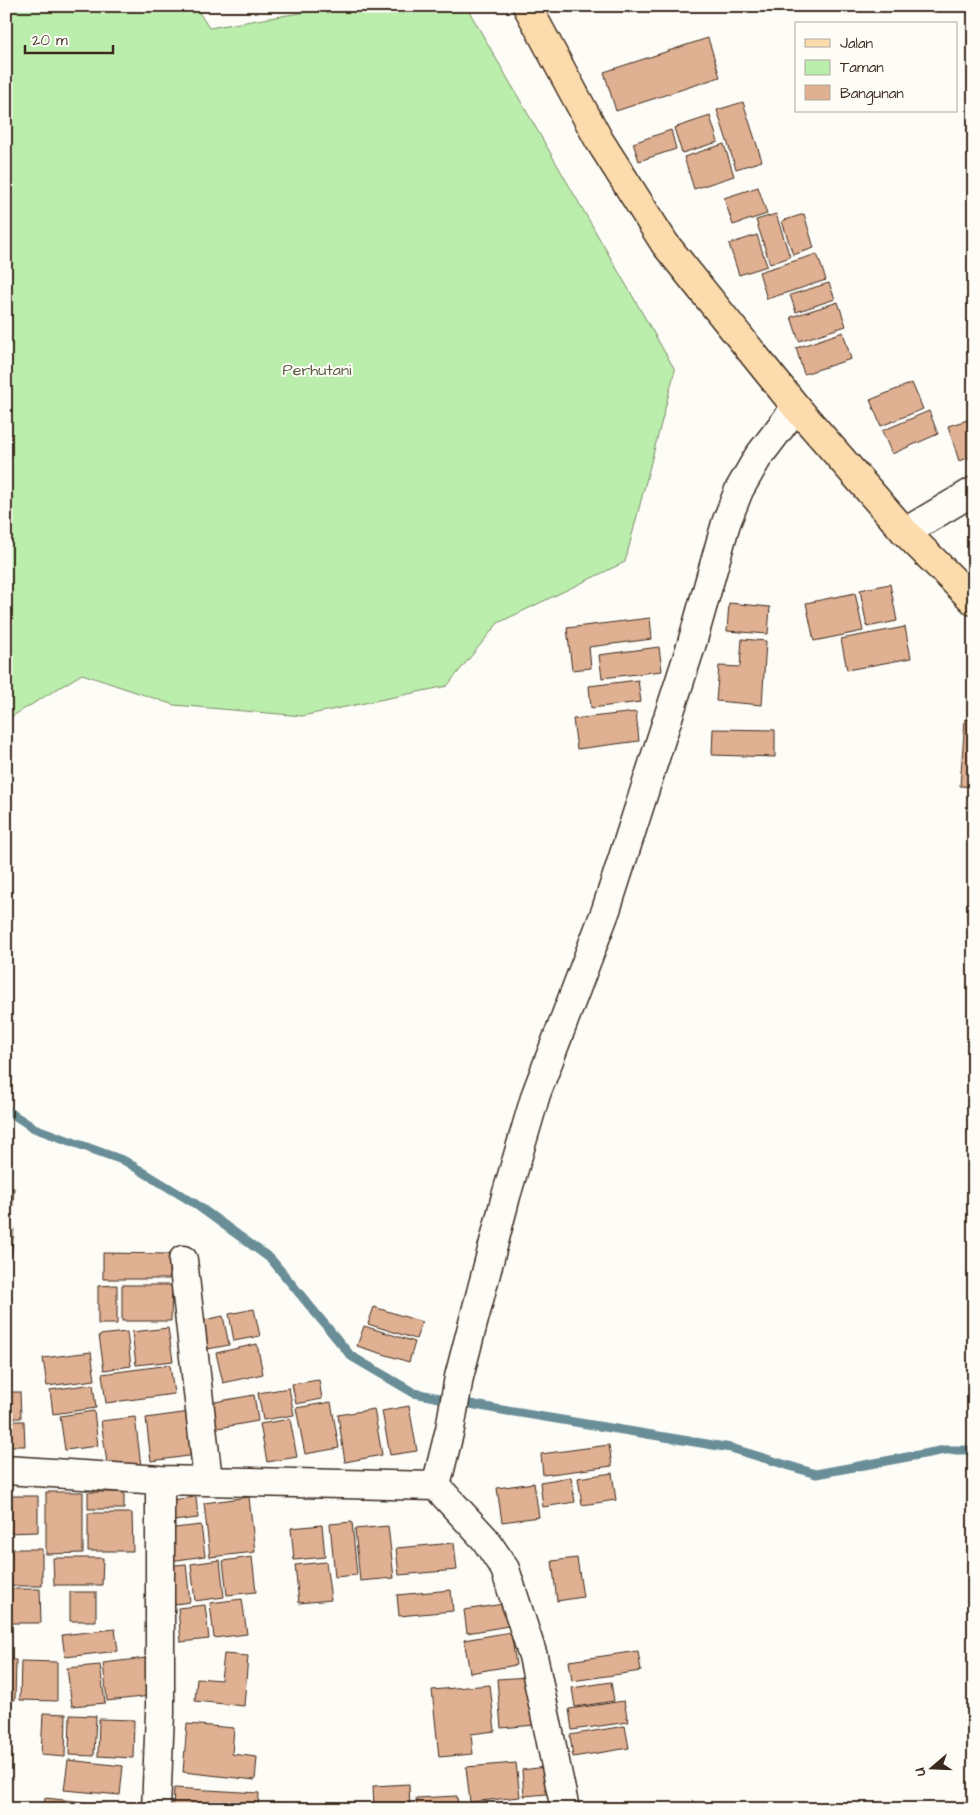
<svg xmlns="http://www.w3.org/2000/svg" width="980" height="1815" viewBox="0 0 980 1815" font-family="'Architects Daughter',sans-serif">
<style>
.green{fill:#bbedad;stroke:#7b8c66}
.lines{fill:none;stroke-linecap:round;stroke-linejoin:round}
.stream{stroke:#698e97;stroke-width:9}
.building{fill:#e0b092;stroke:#3b2a1e}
.minor-casing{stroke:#3b2a1e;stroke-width:31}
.major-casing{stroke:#3b2a1e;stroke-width:31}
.minor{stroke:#fdfcf7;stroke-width:28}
.major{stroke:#fcdcac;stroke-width:28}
.labels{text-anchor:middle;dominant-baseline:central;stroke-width:4;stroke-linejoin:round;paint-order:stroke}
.park-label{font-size:16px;fill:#5b5b42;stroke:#fdfcf7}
</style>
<rect width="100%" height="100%" fill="#fdfcf7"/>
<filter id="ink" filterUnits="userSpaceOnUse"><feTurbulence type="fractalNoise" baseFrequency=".02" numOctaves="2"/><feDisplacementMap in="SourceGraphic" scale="10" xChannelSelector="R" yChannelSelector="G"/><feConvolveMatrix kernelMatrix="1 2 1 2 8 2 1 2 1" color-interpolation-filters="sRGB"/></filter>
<g filter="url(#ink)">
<path class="green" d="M 6,6 L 195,6 L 209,28 L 342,6 L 466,6 L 675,370 L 625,562 L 498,623 L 447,686 L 302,716 L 174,705 L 82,674 L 6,720 Z"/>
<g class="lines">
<path class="stream" d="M 6,1110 L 34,1128 L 125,1161 L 194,1203 L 271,1259 L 351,1356 L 414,1393 L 496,1409 L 731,1448 L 816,1474 L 945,1450 L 974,1450"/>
</g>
<path class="building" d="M 708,38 L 720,77 L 616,111 L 604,72 Z
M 743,102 L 762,161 L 736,169 L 717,110 Z
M 710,116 L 718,142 L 682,153 L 674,128 Z
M 671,130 L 676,149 L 639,161 L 633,143 Z
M 724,144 L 734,176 L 694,189 L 684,157 Z
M 758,187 L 767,214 L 733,225 L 724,198 Z
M 776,214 L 790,257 L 770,264 L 756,220 Z
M 804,214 L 814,248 L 793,255 L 782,221 Z
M 757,235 L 767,266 L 739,275 L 729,244 Z
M 817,254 L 826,280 L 767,299 L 759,272 Z
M 829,283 L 835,299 L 796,312 L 790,295 Z
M 838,302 L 846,326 L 799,341 L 791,317 Z
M 843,332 L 851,359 L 804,374 L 796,348 Z
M 912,383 L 923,409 L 881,426 L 870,400 Z
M 929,411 L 938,434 L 892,454 L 882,431 Z
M 974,418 L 974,456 L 959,461 L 948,426 Z
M 890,584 L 897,621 L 867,627 L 860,590 Z
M 855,593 L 863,631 L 814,641 L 806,603 Z
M 729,603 L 770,607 L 768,634 L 727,631 Z
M 650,618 L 652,639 L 589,647 L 591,668 L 572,670 L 567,628 Z
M 905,627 L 911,658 L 847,670 L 841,639 Z
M 742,639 L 766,641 L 762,705 L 716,701 L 719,666 L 740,667 Z
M 659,647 L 662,671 L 602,678 L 599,655 Z
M 638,680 L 641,702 L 591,708 L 589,686 Z
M 636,712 L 639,741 L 577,749 L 573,719 Z
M 965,719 L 974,720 L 974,787 L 960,786 Z
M 713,729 L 775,730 L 775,757 L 712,755 Z
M 6,1187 L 14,1188 L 12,1219 L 6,1218 Z
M 6,1228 L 14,1228 L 11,1259 L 6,1258 Z
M 103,1253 L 169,1254 L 169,1279 L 103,1279 Z
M 117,1285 L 117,1324 L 98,1324 L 98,1286 Z
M 122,1285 L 172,1285 L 171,1321 L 122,1321 Z
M 374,1307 L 422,1322 L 416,1339 L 368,1324 Z
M 254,1309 L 260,1336 L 234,1341 L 229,1314 Z
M 223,1316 L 229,1345 L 197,1351 L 191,1323 Z
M 364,1326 L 415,1342 L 409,1362 L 357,1346 Z
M 168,1328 L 173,1361 L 136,1365 L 132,1332 Z
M 127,1332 L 131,1366 L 104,1370 L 99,1335 Z
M 257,1344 L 263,1374 L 223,1383 L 216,1353 Z
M 91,1352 L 95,1380 L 47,1386 L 43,1358 Z
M 170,1365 L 174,1394 L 106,1403 L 102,1374 Z
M 319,1380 L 322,1399 L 296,1404 L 292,1384 Z
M 93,1384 L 96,1408 L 53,1414 L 50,1390 Z
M 289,1388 L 294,1415 L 263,1420 L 258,1393 Z
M 6,1392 L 20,1392 L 21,1418 L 6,1418 Z
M 254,1395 L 258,1421 L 213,1429 L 209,1403 Z
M 331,1402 L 339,1448 L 305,1454 L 296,1408 Z
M 409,1406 L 417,1451 L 390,1455 L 382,1411 Z
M 374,1409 L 382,1455 L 345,1462 L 338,1415 Z
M 94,1411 L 98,1446 L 65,1450 L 60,1416 Z
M 190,1412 L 196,1455 L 151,1461 L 146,1418 Z
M 135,1417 L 141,1466 L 108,1470 L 101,1421 Z
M 290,1419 L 297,1457 L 267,1462 L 260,1424 Z
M 6,1421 L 24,1421 L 25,1446 L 6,1446 Z
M 609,1445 L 612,1466 L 543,1475 L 541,1454 Z
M 612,1473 L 616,1500 L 582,1505 L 578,1478 Z
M 571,1477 L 575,1502 L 543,1507 L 540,1482 Z
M 534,1483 L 539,1517 L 502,1522 L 497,1488 Z
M 46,1492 L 83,1492 L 83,1553 L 46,1554 Z
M 88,1492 L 124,1492 L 124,1509 L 88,1509 Z
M 6,1496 L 38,1496 L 38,1532 L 6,1533 Z
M 196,1497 L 198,1518 L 165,1522 L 162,1501 Z
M 249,1497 L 255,1552 L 210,1557 L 204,1503 Z
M 88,1513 L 132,1513 L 133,1551 L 88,1551 Z
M 352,1522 L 357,1575 L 335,1577 L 330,1524 Z
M 201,1525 L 205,1556 L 170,1561 L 166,1529 Z
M 322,1525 L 325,1557 L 294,1560 L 291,1528 Z
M 388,1526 L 394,1578 L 360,1581 L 355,1529 Z
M 454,1543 L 457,1570 L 399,1575 L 396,1548 Z
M 6,1549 L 42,1549 L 42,1586 L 6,1586 Z
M 252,1557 L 256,1592 L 227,1595 L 223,1561 Z
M 53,1558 L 103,1558 L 102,1585 L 54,1585 Z
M 577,1558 L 583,1597 L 557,1601 L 552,1561 Z
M 220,1560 L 224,1597 L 195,1601 L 191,1564 Z
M 326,1562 L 331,1600 L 299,1603 L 295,1565 Z
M 186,1564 L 190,1602 L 168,1605 L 164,1566 Z
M 6,1589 L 40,1589 L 41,1623 L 6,1623 Z
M 451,1590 L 453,1611 L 399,1616 L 397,1595 Z
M 70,1592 L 96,1592 L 96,1621 L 70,1621 Z
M 242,1599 L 247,1634 L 214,1638 L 210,1603 Z
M 510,1603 L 514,1625 L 467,1633 L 464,1610 Z
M 205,1605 L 209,1639 L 181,1642 L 178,1608 Z
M 115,1629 L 118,1651 L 65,1657 L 62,1635 Z
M 511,1632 L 516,1665 L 470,1673 L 464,1640 Z
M 638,1651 L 641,1671 L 572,1681 L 569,1661 Z
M 224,1654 L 248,1656 L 244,1706 L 195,1701 L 197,1678 L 221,1680 Z
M 146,1658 L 150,1696 L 107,1701 L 103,1663 Z
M 6,1660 L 16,1660 L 15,1700 L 6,1700 Z
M 21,1661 L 57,1662 L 57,1701 L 20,1700 Z
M 100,1665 L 105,1703 L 72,1706 L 67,1668 Z
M 530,1677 L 535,1725 L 501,1728 L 497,1679 Z
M 611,1682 L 614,1701 L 575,1707 L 572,1688 Z
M 490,1685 L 495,1731 L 471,1734 L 473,1754 L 439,1757 L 432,1690 Z
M 624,1701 L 628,1722 L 572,1730 L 569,1709 Z
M 43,1713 L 66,1714 L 65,1757 L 41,1755 Z
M 70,1715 L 96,1716 L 94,1756 L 69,1755 Z
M 99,1719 L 134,1720 L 133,1758 L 98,1756 Z
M 187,1724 L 234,1728 L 232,1754 L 257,1757 L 255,1780 L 183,1772 Z
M 625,1726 L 629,1748 L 573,1757 L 570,1735 Z
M 68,1760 L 123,1766 L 120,1795 L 64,1790 Z
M 516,1763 L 520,1797 L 470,1802 L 466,1767 Z
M 545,1767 L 547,1794 L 524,1796 L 522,1770 Z
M 409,1784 L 410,1809 L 374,1809 L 373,1786 Z
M 174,1788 L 259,1793 L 258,1809 L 173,1809 Z
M 457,1796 L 458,1809 L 417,1809 L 416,1798 Z
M 45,1798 L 113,1805 L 112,1809 L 44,1809 Z
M 280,1803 L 312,1809 L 279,1809 Z
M 536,1805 L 536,1809 L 499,1809 Z"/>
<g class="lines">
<defs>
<path id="minor" d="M 905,532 L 974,491
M 183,1260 L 208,1480
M 6,1470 L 160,1480 L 436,1486
M 156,1809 L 160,1713 L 160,1480
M 565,1809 L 533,1656 L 505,1569 L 485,1539 L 436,1486 L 450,1429 L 459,1377 L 506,1196 L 536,1094 L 606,910 L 692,643 L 726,523 L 739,490 L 758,457 L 796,407"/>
<path id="major" d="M 527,6 L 599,140 L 665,244 L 796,407 L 905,532 L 974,601"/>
</defs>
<use href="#minor" class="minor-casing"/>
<use href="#major" class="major-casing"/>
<use href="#minor" class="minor"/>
<use href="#major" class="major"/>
</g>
</g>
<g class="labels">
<g class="park-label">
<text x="317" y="370">Perhutani</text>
</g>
</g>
<rect width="980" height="1815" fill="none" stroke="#fdfcf7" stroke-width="25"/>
<rect x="12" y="12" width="955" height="1790" fill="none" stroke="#3b2a1e" stroke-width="2" filter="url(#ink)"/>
<rect x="795" y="22" width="162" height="90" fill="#fdfcf7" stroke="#afa8a0"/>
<rect x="805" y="39" width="25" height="8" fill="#fcdcac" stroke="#afa8a0"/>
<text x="840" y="48" font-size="15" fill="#3b2a1e">Jalan</text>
<rect x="805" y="60" width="25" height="15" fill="#bbedad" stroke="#afa8a0"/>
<text x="840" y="72" font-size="15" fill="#3b2a1e">Taman</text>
<rect x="805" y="85" width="25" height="15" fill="#e0b092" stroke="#afa8a0"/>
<text x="840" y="98" font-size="15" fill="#3b2a1e">Bangunan</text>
<g transform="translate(932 1768) rotate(251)" stroke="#fdfcf7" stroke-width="4" paint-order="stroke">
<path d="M0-4L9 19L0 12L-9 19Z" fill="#3b2a1e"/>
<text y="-8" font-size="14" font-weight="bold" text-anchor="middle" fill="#3b2a1e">U</text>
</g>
<path d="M25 45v8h88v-8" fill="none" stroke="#3b2a1e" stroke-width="2.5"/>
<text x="32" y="45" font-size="15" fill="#3b2a1e" stroke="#fdfcf7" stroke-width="4" paint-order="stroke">20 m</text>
</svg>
